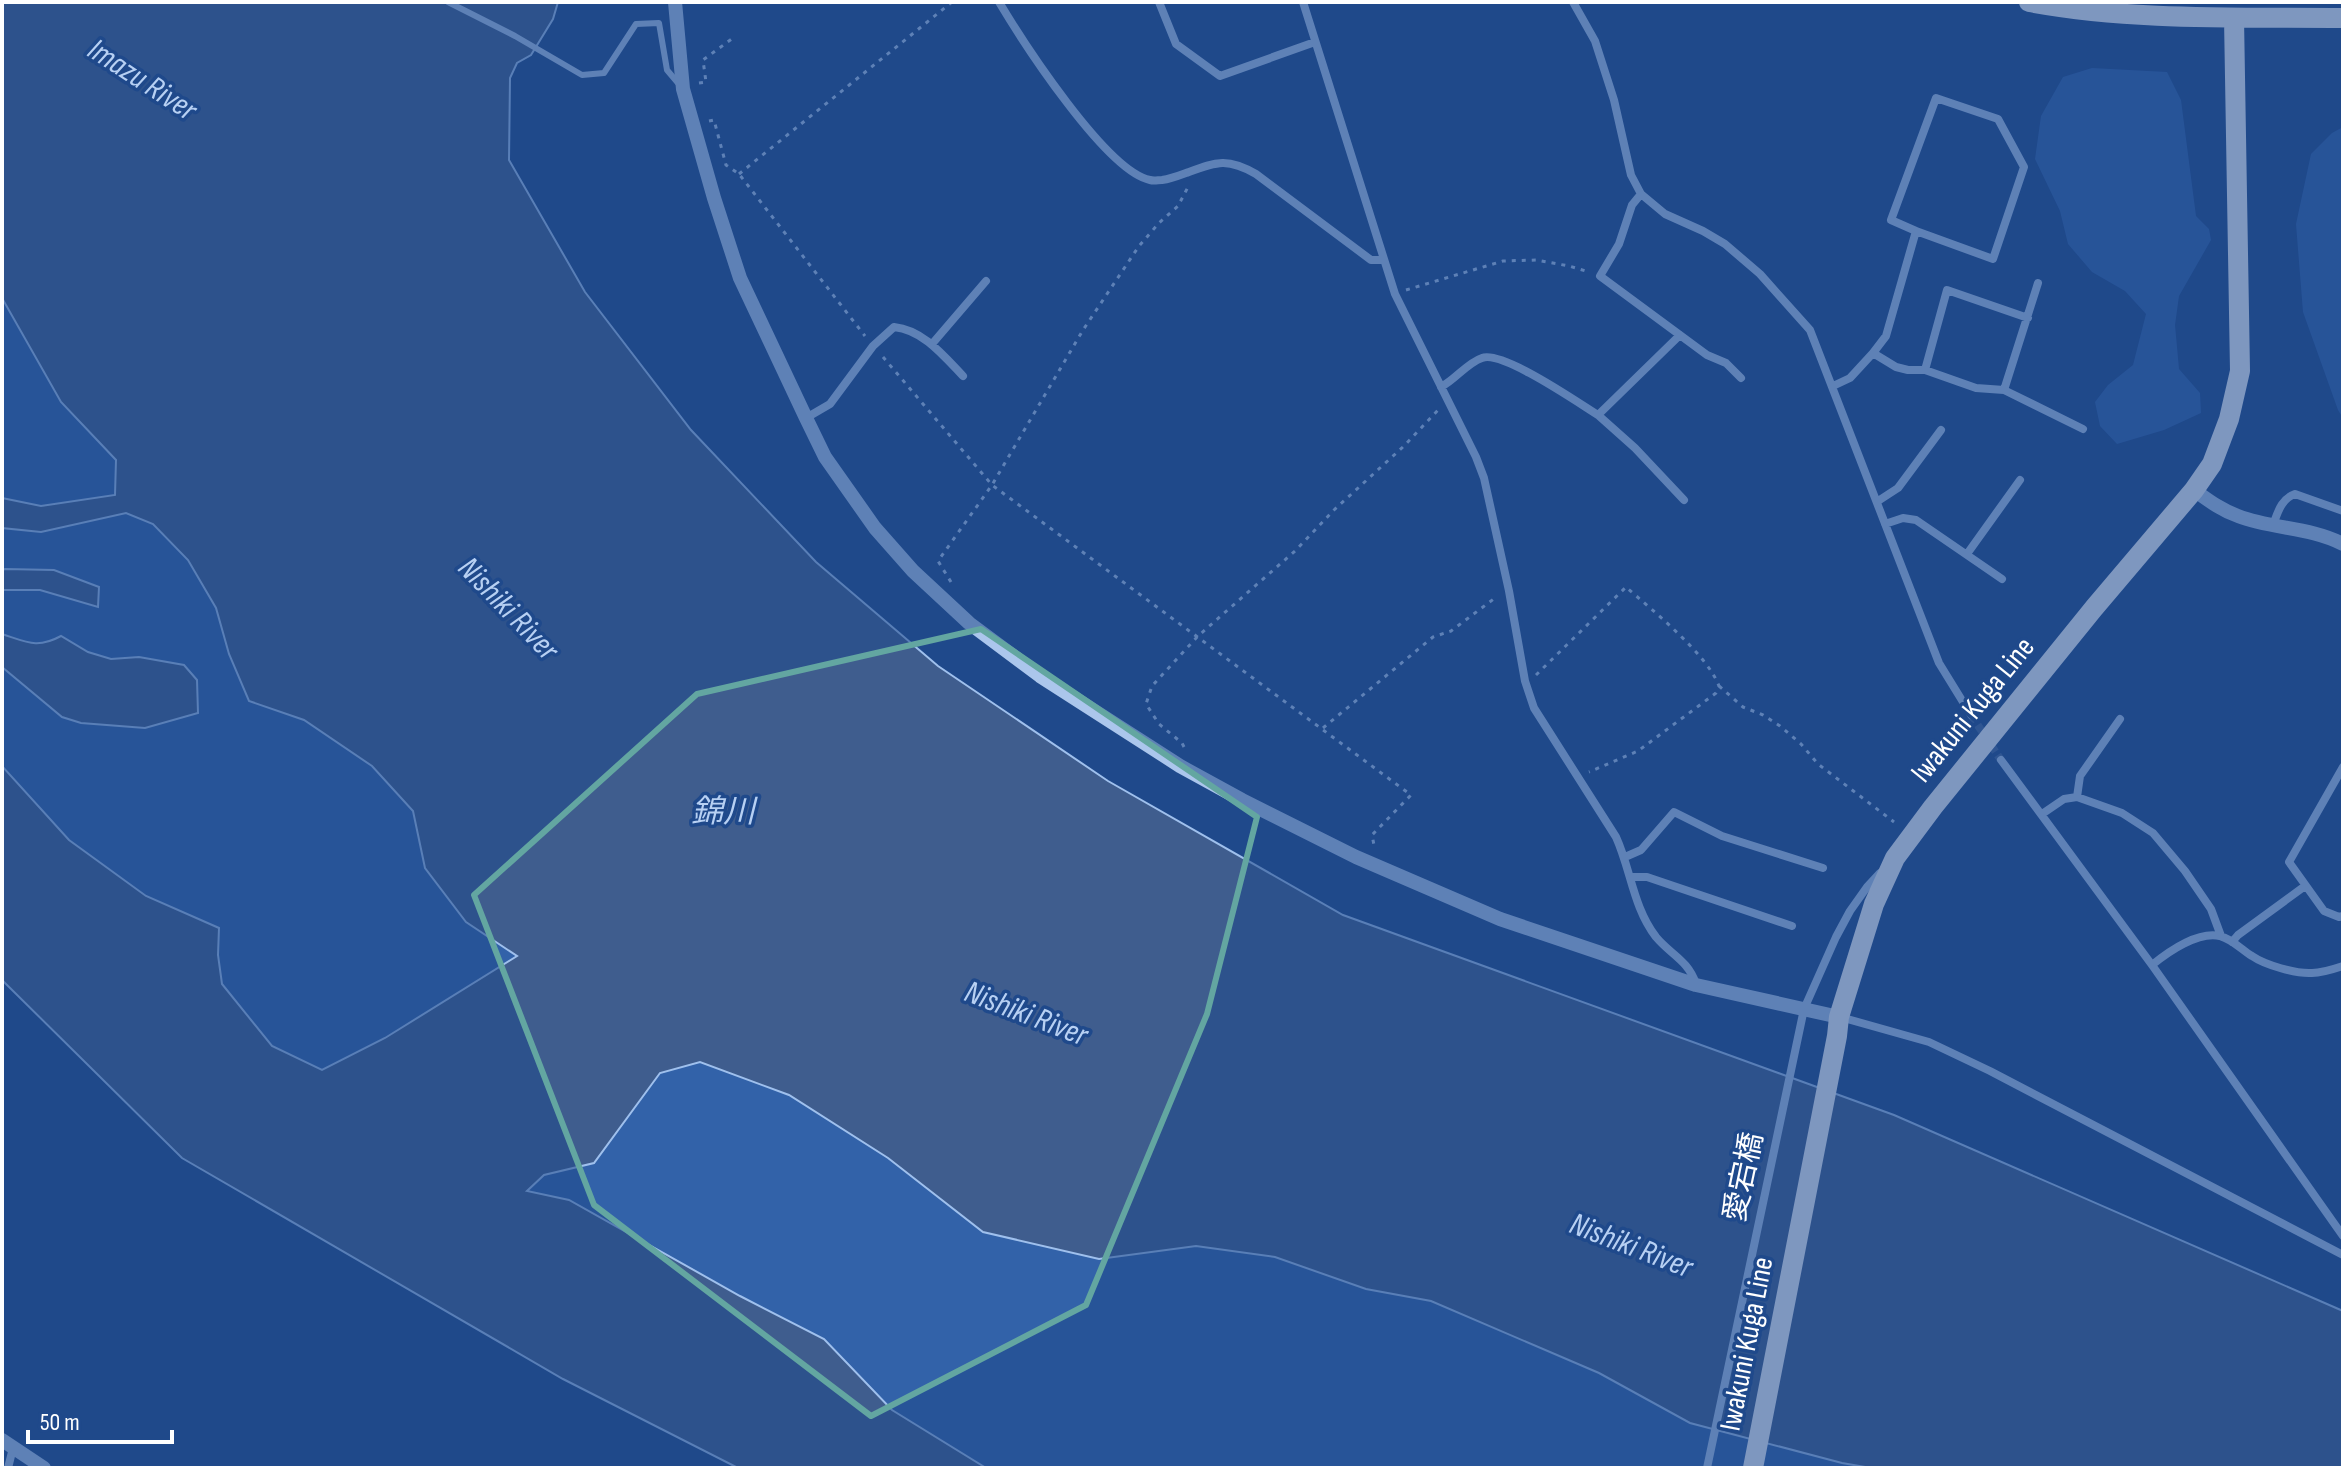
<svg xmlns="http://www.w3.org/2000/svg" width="2345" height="1470" viewBox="0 0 2345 1470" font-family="'Sofia Sans Condensed','Noto Sans JP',sans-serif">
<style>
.green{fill:#3262a9}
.water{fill:#3f5d8e;stroke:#9fc0ed;stroke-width:2}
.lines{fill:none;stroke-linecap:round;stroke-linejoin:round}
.minor-tunnel{stroke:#41649c;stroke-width:8;stroke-dasharray:8 4;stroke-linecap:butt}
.path{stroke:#abc6ec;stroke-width:3;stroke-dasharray:4 6;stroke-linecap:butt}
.service{stroke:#abc6ec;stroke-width:6}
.minor{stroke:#abc6ec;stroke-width:8}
.tertiary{stroke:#abc6ec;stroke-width:14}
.primary{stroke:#f1f5ff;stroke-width:20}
.marked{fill:none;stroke:#63a6a1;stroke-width:6;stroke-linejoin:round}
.labels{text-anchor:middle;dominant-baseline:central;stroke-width:7;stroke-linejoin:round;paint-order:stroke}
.street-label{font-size:30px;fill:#fff;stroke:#1f498b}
.water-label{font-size:32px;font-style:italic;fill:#b7d0f3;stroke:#1f498b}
</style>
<rect width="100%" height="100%" fill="#1f498b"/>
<path class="green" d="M 2092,68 L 2167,72 L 2181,100 L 2196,216 L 2209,229 L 2211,240 L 2179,296 L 2175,325 L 2179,369 L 2200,393 L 2201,413 L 2164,430 L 2117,444 L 2100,426 L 2095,402 L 2108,385 L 2133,365 L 2146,314 L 2125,291 L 2092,272 L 2068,244 L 2060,211 L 2035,159 L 2041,116 L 2063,77 Z
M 2343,127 L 2343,418 L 2338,410 L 2303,312 L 2296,224 L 2311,154 L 2332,133 Z
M 2,298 L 61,402 L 116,460 L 115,495 L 41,506 L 2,498 Z
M 126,513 L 153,523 L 188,560 L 216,608 L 229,654 L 249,701 L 304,720 L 372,766 L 413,811 L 425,868 L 466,922 L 517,956 L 385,1038 L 322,1071 L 272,1046 L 222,984 L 218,955 L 219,928 L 146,896 L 69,840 L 2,766 L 2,667 L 22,683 L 139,657 L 111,659 L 88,652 L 62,636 C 37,649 27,642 2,634 L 2,590 L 40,590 L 97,606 L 54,570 L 2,570 L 2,528 L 41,532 Z
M 700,1062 L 789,1095 L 888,1158 L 1099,1259 L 1196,1246 L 1275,1257 L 1366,1289 L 1431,1301 L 1599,1373 L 1690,1423 L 1842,1463 L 1871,1468 L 986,1468 L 892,1410 L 823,1339 L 740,1296 L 569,1200 L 527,1192 L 544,1175 L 594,1163 L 660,1073 Z"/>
<path class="water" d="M 2,2 L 558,2 L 553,19 L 531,55 L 517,63 L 510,78 L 509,160 L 585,292 L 691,430 L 816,562 L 938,666 L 1108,781 L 1343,915 L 1894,1115 L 2343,1311 L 2343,1468 L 1871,1468 L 1842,1463 L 1690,1423 L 1599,1373 L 1431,1301 L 1366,1289 L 1275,1257 L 1196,1246 L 1099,1259 L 983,1232 L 888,1158 L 789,1095 L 700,1062 L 660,1073 L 594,1163 L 544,1175 L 527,1191 L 569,1200 L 740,1296 L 824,1339 L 892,1410 L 986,1468 L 738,1468 L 563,1379 L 182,1158 L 2,980 L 2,766 L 69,840 L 146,896 L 219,928 L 218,955 L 222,984 L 272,1046 L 322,1070 L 385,1038 L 517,956 L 466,922 L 425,868 L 413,811 L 372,766 L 304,720 L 249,701 L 229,654 L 216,608 L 188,560 L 153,524 L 126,513 L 41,532 L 2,528 L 2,498 L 41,506 L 115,495 L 116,460 L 61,402 L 2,298 Z
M 5,569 L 54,570 L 99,587 L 98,607 L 40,590 L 2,590 L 2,570 Z
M 2,634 C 27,642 37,649 61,636 L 88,652 L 111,659 L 139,657 L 184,665 L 197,680 L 198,713 L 145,728 L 81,723 L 62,717 L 2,667 Z"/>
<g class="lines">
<path class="minor-tunnel" d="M 1971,715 L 2001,760"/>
<path class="path" d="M 699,83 L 706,82 L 703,60 L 733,38
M 709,121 L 714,120 L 726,165 L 739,174 L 865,336
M 739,174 L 952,2
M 1406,290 L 1503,261 L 1536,260 L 1569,266 L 1589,272
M 883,357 L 992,485 L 1411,795 L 1372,835 L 1374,845
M 951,582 L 938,561 L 992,485 L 1083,330 L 1139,246 L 1159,223 L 1178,206 L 1188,187
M 1536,675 L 1626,587 C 1653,611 1707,654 1719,686 L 1716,693 L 1638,751 L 1589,772
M 1719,686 L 1743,707 L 1763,715 L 1780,726 L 1801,744 L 1818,764 L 1894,822
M 1323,728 L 1433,637 L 1451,631 L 1495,598
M 1184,747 L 1182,743 L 1159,724 L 1146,704 L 1152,686 L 1198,636 L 1295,551 L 1334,510 L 1404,446 L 1439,409"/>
<path class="service" d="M 448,2 L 515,36 L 582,75 L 604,73 L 636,24 L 659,23 L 667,70 L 678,83"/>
<path class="minor" d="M 999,2 C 1023,42 1106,171 1150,180 C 1154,181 1158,180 1162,180 C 1170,179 1178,176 1186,173 C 1216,162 1227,157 1256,174 L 1371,260 L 1384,260
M 1159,2 L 1176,44 L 1220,76 L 1315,42
M 1303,2 L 1395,294 L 1476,457 L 1484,478 L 1509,591 L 1525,681 L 1534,708 L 1616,837 C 1631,870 1633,907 1656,937 C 1671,955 1688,960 1696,984
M 1573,2 L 1595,41 L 1614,100 L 1631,175 L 1641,194 L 1665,214 L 1703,231 L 1725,244 L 1760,274 L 1810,330 L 1939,663 L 1971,715
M 1641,194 L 1632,205 L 1619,244 L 1600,276 L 1707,355 L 1726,363 L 1741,378
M 932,344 L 986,281
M 1873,353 L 1886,336 L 1916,231 L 1891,220 L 1936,98 L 1998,119 L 2024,167 L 1993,259 L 1916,231
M 1925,370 L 1947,290 L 2028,318
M 1833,386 L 1850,378 L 1873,353 L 1896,367 L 1908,370 L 1925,370 L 1976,388 L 2004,390 L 2038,283
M 1441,387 C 1456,379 1467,363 1482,358 C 1502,350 1577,402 1598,415 L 1680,335
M 2004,390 L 2083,429
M 1598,415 L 1635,448 L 1684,500
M 806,418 L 830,404 L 873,346 L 894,327 C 923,330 943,355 963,376
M 1878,501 L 1898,488 L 1941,430
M 1885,524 L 1903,518 L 1916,520 L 2002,579
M 2273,525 C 2278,512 2281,499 2295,494 L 2343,511
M 1967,554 L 2020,480
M 2001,760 L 2152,965 L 2343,1236
M 2343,767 L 2289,862 L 2324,911 L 2339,917 L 2343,916
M 2077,797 L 2080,776 L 2120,719
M 2042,814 L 2064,799 L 2077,797 L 2122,813 L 2153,833 L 2185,871 L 2211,909 L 2221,936
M 1625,857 L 1641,850 L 1674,812 L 1722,836 L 1823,868
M 1631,877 L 1647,877 L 1792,926
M 2232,942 L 2238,935 L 2305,886
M 2152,965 C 2168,952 2198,931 2220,936 C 2232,939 2242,950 2252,956 C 2265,965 2296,974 2312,973 C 2322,973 2334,969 2343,966
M 1840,1017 L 1929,1042 L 1990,1071 L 2343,1255
M 8,1468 L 13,1448
M 1707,1468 L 1804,1009 L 1836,937 L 1850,911 L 1867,887 L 1880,873"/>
<path class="tertiary" d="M 675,2 L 683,89 L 714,198 L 740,278 L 806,418 L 825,457 L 875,528 L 913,571 L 969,623 L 1040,676 L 1180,766 L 1242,800 L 1356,857 L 1500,919 L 1696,985 L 1839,1017
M 2194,490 C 2208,500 2221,510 2238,516 C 2272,529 2310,527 2343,544
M 2,1440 L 44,1468"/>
<path class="primary" d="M 2029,2 C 2132,21 2238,17 2343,18
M 1753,1468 L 1837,1036 L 1839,1017 L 1874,904 L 1895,858 L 1933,807 L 2094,608 L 2194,490 L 2212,464 L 2229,419 L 2240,371 L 2234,18"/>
</g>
<path d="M0 0H2345V1470H0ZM 981,629 L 1257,817 L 1207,1014 L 1086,1305 L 871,1416 L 594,1205 L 474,895 L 697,694 Z" fill="#1f498b" fill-opacity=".55" fill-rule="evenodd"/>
<path class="marked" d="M 981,629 L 1257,817 L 1207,1014 L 1086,1305 L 871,1416 L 594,1205 L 474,895 L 697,694 Z"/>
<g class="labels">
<g class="street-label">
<text transform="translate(1973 710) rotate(-51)">Iwakuni Kuga Line</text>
<text transform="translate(1744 1177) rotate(-78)">愛宕橋</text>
<text transform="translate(1747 1344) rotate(-79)">Iwakuni Kuga Line</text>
</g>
<g class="water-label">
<text transform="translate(142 80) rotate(33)">Imazu River</text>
<text transform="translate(508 609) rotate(46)">Nishiki River</text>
<text x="723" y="812">錦川</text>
<text transform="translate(1026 1014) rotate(21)">Nishiki River</text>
<text transform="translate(1631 1246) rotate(21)">Nishiki River</text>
</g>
</g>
<rect width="2345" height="1470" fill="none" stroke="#ffffff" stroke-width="8"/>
<path d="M28 1430v12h144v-12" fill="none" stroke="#ffffff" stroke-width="4"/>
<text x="40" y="1430" font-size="24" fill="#ffffff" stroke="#1f498b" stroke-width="6" paint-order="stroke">50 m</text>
</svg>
